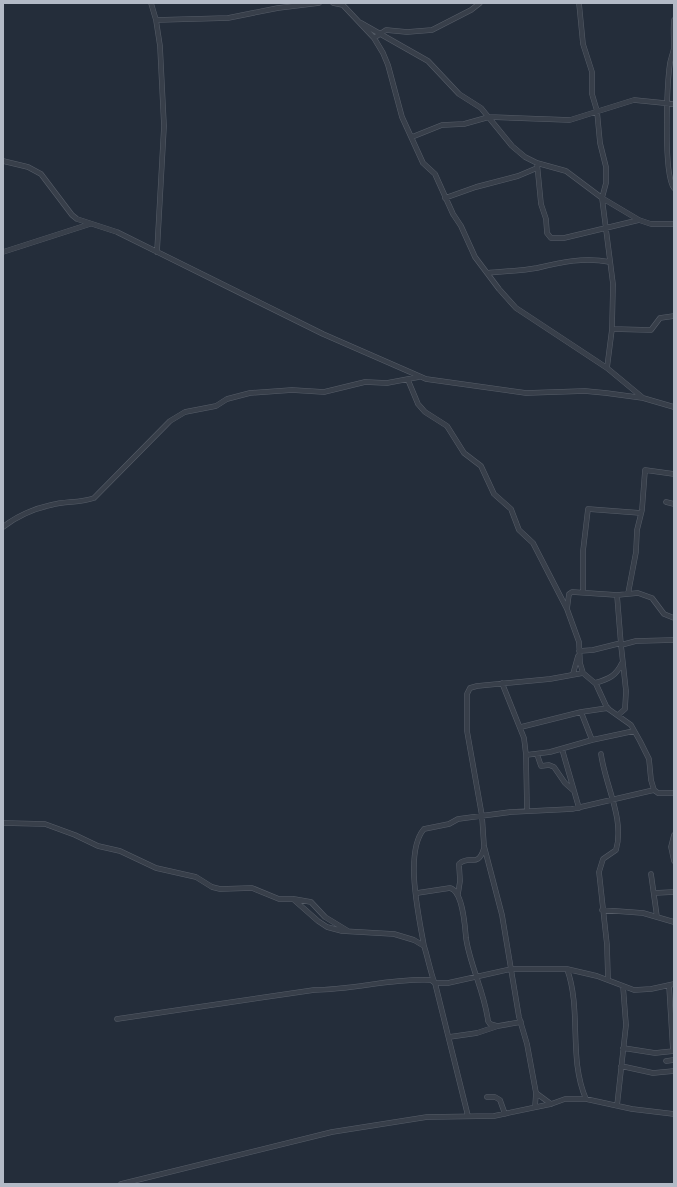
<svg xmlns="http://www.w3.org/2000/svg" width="677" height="1187" viewBox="0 0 677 1187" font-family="Raleway,sans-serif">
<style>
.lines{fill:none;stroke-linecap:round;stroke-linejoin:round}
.street-casing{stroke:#565d68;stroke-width:5.5}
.street{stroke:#383f4a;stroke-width:4.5}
</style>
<rect width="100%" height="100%" fill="#242d3a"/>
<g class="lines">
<defs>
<path id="street" d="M 151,3 L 156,20 L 160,46 L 164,126 L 157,252
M 333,3 L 343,5
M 341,3 L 374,38 L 383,53 L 388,65 L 402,117 L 423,163 L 435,174 L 453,214 L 461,226 L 475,257 L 499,289 L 516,308 L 607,368 L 642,397
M 579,3 L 583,44 L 592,72 L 592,94 L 597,111 L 600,143 L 606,167 L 606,183 L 602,198 L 613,284 L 612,329 L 607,368
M 156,20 L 228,18 L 278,8 L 319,3
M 674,20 C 673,30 674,39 674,48 C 673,53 671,58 670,63 C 667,84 663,174 674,188
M 361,23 L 428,61 L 459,94 L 481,108 L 512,146 L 525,157 L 537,163 L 566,171 L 602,198 L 639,220 L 651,224 L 674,224
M 374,38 L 386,30 L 407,32 L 432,30 L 471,10 L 480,3
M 412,137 L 442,125 L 464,124 L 489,117 L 570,120 L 634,100 L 674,104
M 3,161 L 28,167 L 41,174 L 72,215 L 77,219 L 117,232 L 323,334 L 426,379 L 526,393 L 585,391 L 606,393 L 643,398 L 674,407
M 537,163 L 541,204 L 546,219 L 547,233 L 551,238 L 564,238 L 639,220
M 445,198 L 476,187 L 518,176 L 537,168
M 3,252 L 90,224
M 487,273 C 503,271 521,271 537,268 C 562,262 584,257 610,262
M 612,329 L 651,330 L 660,318 L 674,316
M 408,380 L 418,404 L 425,412 L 447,426 L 464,453 L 481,466 L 494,494 L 511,509 L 519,530 L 533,543 L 567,609 L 579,642 L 580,663 L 583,673 L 596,684 L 607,708 L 631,725 L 640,741 L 649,759 L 651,780 L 654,790 L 658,793 L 674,793
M 666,502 L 674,504
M 3,527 C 17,516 33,509 51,505 C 65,501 80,503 94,498 L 170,421 L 185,412 L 216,406 L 227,399 L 250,393 L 292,390 L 324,392 L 365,382 L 387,383 L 419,377
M 583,592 L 583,551 L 588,509 L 641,513
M 628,594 L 636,552 L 637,530 L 642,510 L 645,470 L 674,474
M 617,595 L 621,645
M 567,609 L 569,594 L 572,592 L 617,595 L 638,593 L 652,598 L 664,614 L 674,618
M 579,651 L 593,650 L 621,643
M 573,674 L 578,656
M 502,683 L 524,738 L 526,755 L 527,811
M 595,683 C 609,679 616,676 622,663
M 581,712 L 592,740
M 618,715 L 625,709 L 626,691 L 621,645 L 636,641 L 674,640
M 521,727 L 581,712 L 608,708
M 562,749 L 579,808
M 537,754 L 541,766 L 549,765 L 554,767 L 565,783 L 574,791
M 601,754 C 605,785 625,819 616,850 L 603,859 L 599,872 L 607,945 L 608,979
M 526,755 L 550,752 L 592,740 L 634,731
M 3,823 L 45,824 L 75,835 L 98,846 L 120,851 L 156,868 L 196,877 L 212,887 L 220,889 L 252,888 L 279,899 L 293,899 L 318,921 L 327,927 L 342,931 L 394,934 L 414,940 L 424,946 C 427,954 432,979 435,983 L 448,983 L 511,969 L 567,969 L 597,976 L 634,990 L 651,989 L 674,984
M 674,835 L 671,847 L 674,861
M 651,874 L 657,917
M 417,893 L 450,888 C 463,891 465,927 466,938 C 470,966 485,993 488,1021 L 490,1024 L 497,1026
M 654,893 L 674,892
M 458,894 L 460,881 L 459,864 C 470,854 478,869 484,848
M 294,899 L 311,902 L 325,917 L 348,931
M 602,910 L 643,913 L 674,922
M 424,946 C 419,917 404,852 424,829 L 449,824 L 458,819 L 473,817 L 511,812 L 572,809 L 654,790
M 567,969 C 582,1010 568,1058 586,1099
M 669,985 L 673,1051
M 117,1019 L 314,990 C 353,990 392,978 431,980 L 435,983 L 468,1116
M 449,1037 L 477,1033 L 498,1026 L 521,1022
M 623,1048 L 655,1053 L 674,1051
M 666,1061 L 674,1060
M 621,1066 L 653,1073 L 674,1071
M 536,1093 L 551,1104
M 487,1097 L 495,1097 L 500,1100 L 505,1114
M 617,1106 L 626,1025 L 623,986
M 535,1107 L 536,1093 L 527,1044 L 519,1017 L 502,915 L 484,846 L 482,816 L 467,731 L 467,694 L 470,688 L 477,686 L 550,679 L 583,673
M 121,1184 L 332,1132 L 427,1117 L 494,1116 L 551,1104 L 565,1099 L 586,1099 L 632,1109 L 674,1114"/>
</defs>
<use href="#street" class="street-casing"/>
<use href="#street" class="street"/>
</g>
<rect width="677" height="1187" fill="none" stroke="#b3bac6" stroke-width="8"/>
</svg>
